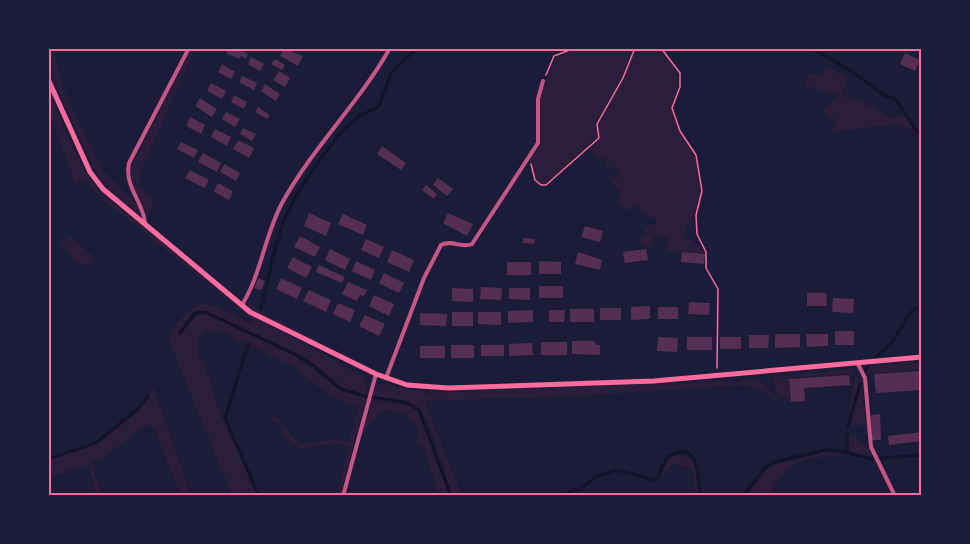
<svg xmlns="http://www.w3.org/2000/svg" width="970" height="544" viewBox="0 0 970 544" font-family="'Crimson Pro',serif">
<style>
.green{fill:#2a1e3b}
.lines{fill:none;stroke-linecap:round;stroke-linejoin:round}
.stream{stroke:#12122b;stroke-width:3}
.building{fill:#542f53}
.path{stroke:#ff6b9d;stroke-width:1.5}
.minor{stroke:#c65784;stroke-width:4}
.secondary{stroke:#ff6b9d;stroke-width:5}
.neatline{fill:none;stroke:#ff6b9d;stroke-width:2}
</style>
<rect width="100%" height="100%" fill="#1b1b3a"/>
<path class="green" d="M 50,48 L 54,48 L 64,90 L 102,169 L 140,208 L 140,215 L 113,193 L 96,173 L 53,79 Z
M 192,48 L 196,48 L 140,172 L 139,186 L 152,199 L 152,207 L 147,216 C 143,199 131,188 130,169 Z
M 577,48 L 634,48 L 623,78 L 596,123 L 598,138 L 560,174 L 542,185 L 536,180 L 530,160 L 540,144 L 540,97 L 555,58 Z
M 636,48 L 660,48 C 681,73 683,77 672,108 C 676,125 685,136 693,151 C 697,158 702,189 701,198 L 682,239 L 692,240 L 706,253 L 667,251 L 670,236 L 654,236 L 652,247 L 646,248 L 638,243 L 648,225 L 656,224 L 656,219 L 641,213 L 639,206 L 634,204 L 627,211 L 618,203 L 621,194 L 608,176 L 619,178 L 620,170 L 606,166 L 606,160 L 595,155 L 590,148 L 600,139 L 598,124 L 624,78 Z
M 826,67 L 847,78 L 842,95 L 874,107 L 891,118 L 905,116 L 916,133 L 899,124 L 833,132 L 836,121 L 823,111 L 838,95 L 804,85 L 809,73 L 821,74 Z
M 48,92 L 83,168 L 102,195 L 147,229 L 239,308 L 362,375 L 367,386 L 366,396 L 341,388 L 297,354 L 206,311 L 193,313 L 178,332 L 181,334 L 196,315 L 207,314 L 296,357 L 340,390 L 366,398 L 340,496 L 337,496 L 349,446 L 336,443 L 300,449 L 281,432 L 282,427 L 271,420 L 276,416 L 299,444 L 331,440 L 349,441 L 358,408 L 327,394 L 293,366 L 217,329 L 213,332 L 204,330 L 198,339 L 198,354 L 210,378 L 218,408 L 257,496 L 232,496 L 168,338 L 177,322 L 199,303 L 215,306 L 250,323 L 252,320 L 99,196 L 86,180 L 73,184 L 73,177 L 48,111 Z
M 71,236 L 93,256 L 90,263 L 84,266 L 75,261 L 65,248 L 59,247 Z
M 249,302 L 258,310 L 380,372 L 261,315 L 246,306 Z
M 922,361 L 922,369 L 866,374 L 870,366 Z
M 851,369 L 860,381 L 847,426 L 855,373 L 789,378 L 790,402 L 776,391 L 772,377 Z
M 759,380 L 784,408 L 762,391 L 746,385 L 575,396 L 426,401 L 426,405 L 462,496 L 452,496 C 444,475 433,416 414,405 C 403,398 385,398 373,396 L 377,385 L 381,383 L 425,393 Z
M 862,384 L 866,425 L 850,425 Z
M 153,386 L 191,496 L 181,496 L 154,428 L 146,424 L 105,457 L 91,463 L 102,496 L 96,496 L 89,464 L 48,478 L 48,460 L 96,444 L 138,411 L 149,398 Z
M 372,399 L 412,406 L 419,412 L 449,496 L 439,496 L 424,448 L 419,446 L 416,438 L 419,436 L 418,428 L 405,413 L 382,410 L 362,435 Z
M 850,434 L 869,449 L 872,457 L 849,451 Z
M 826,452 L 850,456 C 803,458 795,454 768,496 L 746,496 L 769,466 Z
M 681,455 C 704,460 693,480 699,496 L 695,496 L 693,470 L 689,467 L 674,464 L 661,478 C 664,465 666,456 681,455 Z"/>
<g class="lines">
<path class="stream" d="M 812,48 L 853,72 L 884,95 L 896,99 L 917,132 L 922,133
M 260,310 C 268,284 272,255 281,229 C 291,198 330,141 355,119 C 362,113 372,111 379,106 L 391,73 L 417,48
M 180,333 L 195,313 L 205,312 L 297,355 L 314,366 L 341,389 L 368,397
M 248,345 L 225,418 L 259,496
M 876,357 L 892,342 L 911,312 L 922,304
M 864,372 L 867,368
M 372,397 L 407,403 L 419,410 L 451,496
M 848,426 L 860,384
M 847,453 L 847,434
M 881,458 L 922,455
M 48,459 L 96,443 L 137,410 L 148,397
M 563,496 L 573,490 L 579,490 L 597,476 L 617,470 L 656,480 L 668,456 C 704,438 695,481 701,496
M 743,496 L 764,469 L 774,462 L 825,450 L 837,450 L 873,459"/>
</g>
<path class="building" d="M 228,48 L 236,48 L 248,54 L 246,59 L 241,56 L 239,59 L 226,53 Z
M 284,48 L 303,56 L 298,66 L 280,56 Z
M 905,53 L 920,60 L 915,71 L 900,64 Z
M 251,57 L 264,64 L 260,71 L 248,64 Z
M 275,59 L 285,65 L 282,70 L 271,64 Z
M 222,64 L 235,72 L 231,79 L 218,72 Z
M 279,71 L 290,78 L 285,87 L 273,80 Z
M 242,76 L 257,83 L 254,90 L 239,82 Z
M 211,83 L 226,91 L 222,99 L 207,91 Z
M 265,84 L 280,94 L 276,101 L 261,91 Z
M 234,95 L 247,102 L 244,109 L 231,102 Z
M 200,98 L 217,109 L 212,117 L 195,106 Z
M 258,107 L 270,115 L 267,119 L 255,112 Z
M 226,112 L 240,119 L 235,127 L 222,119 Z
M 190,117 L 205,125 L 201,134 L 186,126 Z
M 243,128 L 256,134 L 252,141 L 240,134 Z
M 215,129 L 231,137 L 227,146 L 211,137 Z
M 238,140 L 254,148 L 249,158 L 233,149 Z
M 181,142 L 198,150 L 194,158 L 177,149 Z
M 382,146 L 406,163 L 401,170 L 377,154 Z
M 203,153 L 221,163 L 217,172 L 198,162 Z
M 224,164 L 240,173 L 236,181 L 220,172 Z
M 190,170 L 209,180 L 205,188 L 185,178 Z
M 438,178 L 453,189 L 447,196 L 433,185 Z
M 218,183 L 233,191 L 229,200 L 214,192 Z
M 426,185 L 437,194 L 434,199 L 422,190 Z
M 309,213 L 331,223 L 326,236 L 304,226 Z
M 448,213 L 473,224 L 467,236 L 443,223 Z
M 343,214 L 367,225 L 363,235 L 338,224 Z
M 585,226 L 603,231 L 600,242 L 581,237 Z
M 300,236 L 320,247 L 315,257 L 294,247 Z
M 523,238 L 535,239 L 534,244 L 523,243 Z
M 366,239 L 384,247 L 379,258 L 361,250 Z
M 330,249 L 350,259 L 345,270 L 325,260 Z
M 646,249 L 648,260 L 625,263 L 623,252 Z
M 392,250 L 414,260 L 409,272 L 387,262 Z
M 578,252 L 602,260 L 600,270 L 575,264 Z
M 682,252 L 705,254 L 704,264 L 681,262 Z
M 293,257 L 312,267 L 306,278 L 287,268 Z
M 356,261 L 375,270 L 371,280 L 352,271 Z
M 539,261 L 561,262 L 561,274 L 539,274 Z
M 507,262 L 531,262 L 531,275 L 507,275 Z
M 319,265 L 345,277 L 342,283 L 316,272 Z
M 384,273 L 404,283 L 399,293 L 379,283 Z
M 258,278 L 265,281 L 261,290 L 254,288 Z
M 281,278 L 302,288 L 297,299 L 276,289 Z
M 348,282 L 367,290 L 364,296 L 360,295 L 357,301 L 342,294 Z
M 539,286 L 563,286 L 563,298 L 539,298 Z
M 481,287 L 502,288 L 501,300 L 480,299 Z
M 452,288 L 473,289 L 473,302 L 452,301 Z
M 509,288 L 530,288 L 530,300 L 509,299 Z
M 309,290 L 331,300 L 326,312 L 303,301 Z
M 807,293 L 826,293 L 827,306 L 807,306 Z
M 374,295 L 394,304 L 389,316 L 369,306 Z
M 833,298 L 854,299 L 853,313 L 832,312 Z
M 689,302 L 710,303 L 709,315 L 688,314 Z
M 338,303 L 355,310 L 350,322 L 333,314 Z
M 650,306 L 650,319 L 631,320 L 631,307 Z
M 658,307 L 678,307 L 678,319 L 658,319 Z
M 600,308 L 621,308 L 621,320 L 600,320 Z
M 570,309 L 594,309 L 594,322 L 570,322 Z
M 533,310 L 533,322 L 508,323 L 508,311 Z
M 549,310 L 565,310 L 564,322 L 549,322 Z
M 452,312 L 473,312 L 473,326 L 452,326 Z
M 478,312 L 501,312 L 501,325 L 478,324 Z
M 420,313 L 447,314 L 446,326 L 420,325 Z
M 365,315 L 385,324 L 379,336 L 359,326 Z
M 835,331 L 854,331 L 854,345 L 835,345 Z
M 775,334 L 800,334 L 800,347 L 775,348 Z
M 806,334 L 828,334 L 828,346 L 807,347 Z
M 749,335 L 769,335 L 768,348 L 749,348 Z
M 658,337 L 678,338 L 677,352 L 657,351 Z
M 687,337 L 712,337 L 712,350 L 687,350 Z
M 720,337 L 741,337 L 741,349 L 720,349 Z
M 572,341 L 595,341 L 596,345 L 600,345 L 600,355 L 572,354 Z
M 541,342 L 567,342 L 567,355 L 541,355 Z
M 532,343 L 533,355 L 509,356 L 509,344 Z
M 451,345 L 474,345 L 474,358 L 451,358 Z
M 481,345 L 504,345 L 504,356 L 481,356 Z
M 420,346 L 445,346 L 445,358 L 420,358 Z
M 922,371 L 922,390 L 876,393 L 874,374 Z
M 849,375 L 850,385 L 804,388 L 805,401 L 791,402 L 789,379 Z
M 880,414 L 881,440 L 872,440 L 871,415 Z
M 922,432 L 922,441 L 889,445 L 888,436 Z"/>
<g class="lines">
<path class="path" d="M 661,48 L 680,73 L 680,87 L 672,108 L 680,131 L 696,155 L 702,191 L 696,215 L 697,234 L 706,252 L 706,268 L 718,289 L 717,368
M 546,75 L 554,56 L 575,48
M 531,164 L 535,180 L 541,185 L 546,185 L 599,138 L 597,124 L 623,78 L 635,48"/>
<path class="minor" d="M 145,223 C 143,201 124,187 129,163 L 189,48
M 242,305 C 261,274 265,235 282,203 C 313,147 359,103 390,48
M 858,364 L 865,378 L 871,447 L 895,496
M 386,378 L 424,278 L 441,245 C 452,239 462,249 472,244 L 538,143 L 538,99 L 543,81
M 343,496 L 376,374"/>
<path class="secondary" d="M 48,79 L 90,172 L 103,189 L 250,312 L 376,374 L 407,385 L 448,388 L 654,381 L 922,357"/>
</g>
<rect width="970" height="544" fill="none" stroke="#1b1b3a" stroke-width="99"/>
<rect x="50" y="50" width="870" height="444" class="neatline"/>
</svg>
